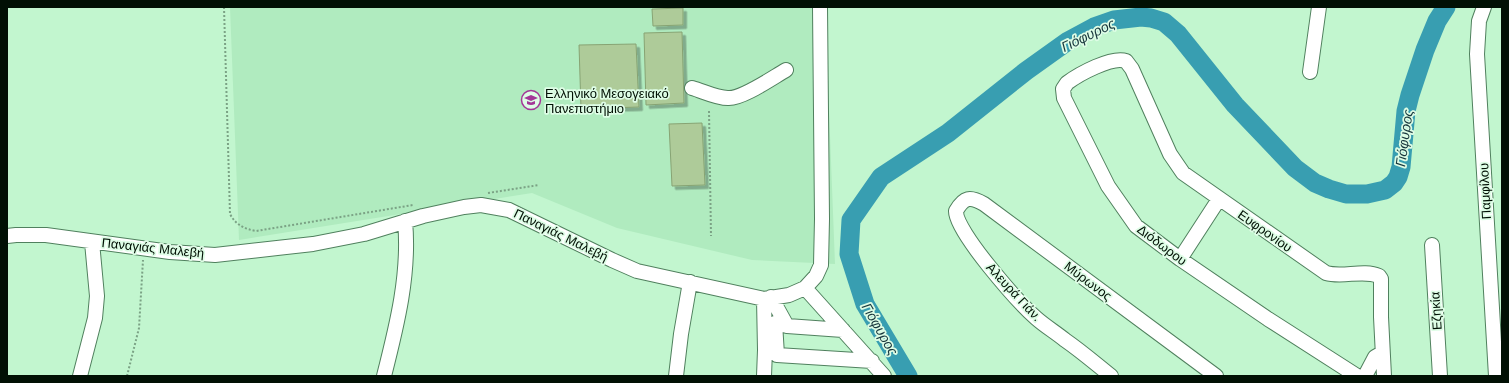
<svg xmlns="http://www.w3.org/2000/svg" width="1509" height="383" viewBox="0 0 1509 383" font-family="Helvetica,sans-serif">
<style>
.built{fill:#b0ebbf}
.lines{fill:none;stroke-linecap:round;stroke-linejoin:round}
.river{stroke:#389eb1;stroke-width:19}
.building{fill:#aecb99;stroke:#87a373;filter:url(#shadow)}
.minor-casing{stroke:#50805e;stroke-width:16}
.path{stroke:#7ba285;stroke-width:2;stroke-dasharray:2 2;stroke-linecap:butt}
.minor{stroke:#fff;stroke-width:14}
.labels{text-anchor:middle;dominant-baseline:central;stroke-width:3.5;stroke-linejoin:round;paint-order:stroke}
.poi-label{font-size:13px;fill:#011004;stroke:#defde6;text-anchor:start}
.street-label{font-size:13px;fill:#011004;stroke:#defde6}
.water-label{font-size:14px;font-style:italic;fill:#17363c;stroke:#defde6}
</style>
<defs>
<filter id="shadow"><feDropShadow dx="3.5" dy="3.5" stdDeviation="0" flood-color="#0004"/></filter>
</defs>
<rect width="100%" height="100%" fill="#c2f6cf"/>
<path class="built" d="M 230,7 L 825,7 L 835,264 L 752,260 L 617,228 L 532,193 L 239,240 Z"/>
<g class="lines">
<path class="river" d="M 908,376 L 865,304 L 849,254 L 851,220 L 881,177 L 948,133 L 1026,71 L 1068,41 L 1094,27 L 1114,20 L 1141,17 L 1151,18 L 1164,22 L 1178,34 L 1235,105 L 1295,168 L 1315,183 L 1329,189 L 1346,194 L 1367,194 L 1385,190 L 1394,183 L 1398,177 L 1401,167 L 1406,111 L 1410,95 L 1425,50 L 1437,21 L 1446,7"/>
</g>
<path class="building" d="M 683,8 L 683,25 L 653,26 L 652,9 Z
M 682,32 L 684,103 L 646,105 L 644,33 Z
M 636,44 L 639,107 L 581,109 L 579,45 Z
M 702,123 L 705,185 L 672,186 L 669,124 Z"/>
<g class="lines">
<defs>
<path id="minor" d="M 1484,7 L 1479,21 L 1477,54 L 1496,376
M 1310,72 L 1319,7
M 692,88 C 703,91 716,98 728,98 C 742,99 772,78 786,70
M 7,236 L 16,235 L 46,235 L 170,252 L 215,255 L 313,244 L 364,234 L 423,216 L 464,207 L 481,205 L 509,210 L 612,260 L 637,271 L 764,299 L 789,295 L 805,288 L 816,276 L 821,265 L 822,219 L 820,7
M 1432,245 L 1440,376
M 1180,259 L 1219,199
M 805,288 L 884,376
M 771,297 L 787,326 L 843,330
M 787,326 L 775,323 L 777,355 L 872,361
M 80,376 L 95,318 L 97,296 L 92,242
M 384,376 C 397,325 410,273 405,221
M 676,376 L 681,334 L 690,282
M 764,376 L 765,350 L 764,299
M 1111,376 C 1096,364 1081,351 1065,340 C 1055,332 1045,326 1036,318 C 1018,302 955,231 956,211 C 964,197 970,196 984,204 L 1216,376
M 1357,376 L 1268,319 L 1180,259 L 1136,226 L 1108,186 L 1064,98 L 1063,89 L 1067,83 C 1079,74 1112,56 1126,61 L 1132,69 L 1170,154 L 1183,173 L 1326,273 C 1343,278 1363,269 1379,276 L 1381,279 L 1381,317 L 1384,376
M 1365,376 L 1375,357 L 1382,353"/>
</defs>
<use href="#minor" class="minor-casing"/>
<path class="path" d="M 224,7 L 230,214 C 235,224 244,229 256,231 L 413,205
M 709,111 L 711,236
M 488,193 L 539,185
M 127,376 L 139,328 L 143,260"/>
<use href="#minor" class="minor"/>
</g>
<defs>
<symbol id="university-ring" viewBox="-11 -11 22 22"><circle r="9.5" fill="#defde6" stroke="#a33797" stroke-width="1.5"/><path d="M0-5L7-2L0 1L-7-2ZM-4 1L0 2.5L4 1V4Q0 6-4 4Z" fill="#a33797"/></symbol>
</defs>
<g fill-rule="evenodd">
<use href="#university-ring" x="520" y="89" width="22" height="22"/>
</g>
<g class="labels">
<g class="poi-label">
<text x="545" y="93">Ελληνικό Μεσογειακό<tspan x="545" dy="15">Πανεπιστήμιο</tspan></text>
</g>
<g class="street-label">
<text transform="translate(1485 191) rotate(-93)">Παμφίλου</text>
<text transform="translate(1265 231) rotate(35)">Ευφρονίου</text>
<text transform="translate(561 235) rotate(26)">Παναγιάς Μαλεβή</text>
<text transform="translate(1162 245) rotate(37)">Διόδωρου</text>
<text transform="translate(153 248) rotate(6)">Παναγιάς Μαλεβή</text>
<text transform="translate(1088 281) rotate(37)">Μύρωνος</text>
<text transform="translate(1014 292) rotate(47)">Αλευρά Γιάν.</text>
<text transform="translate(1436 311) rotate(-94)">Εζηκία</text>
</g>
<g class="water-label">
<text transform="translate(1088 35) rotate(-26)">Γιόφυρος</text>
<text transform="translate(1404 138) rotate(-82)">Γιόφυρος</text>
<text transform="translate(880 329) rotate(60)">Γιόφυρος</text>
</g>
</g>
<rect width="1509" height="383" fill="none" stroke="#011004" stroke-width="16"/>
</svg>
